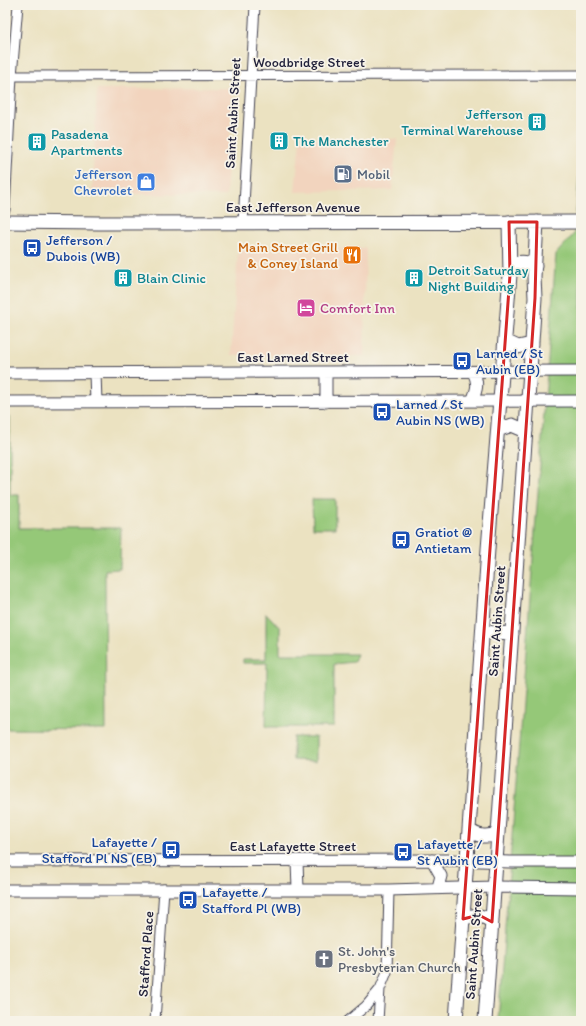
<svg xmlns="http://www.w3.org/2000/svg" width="586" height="1026" viewBox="0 0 586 1026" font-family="Itim,sans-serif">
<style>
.built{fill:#f2d4be}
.green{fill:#95c878;stroke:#5c755a}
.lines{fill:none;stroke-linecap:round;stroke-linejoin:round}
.minor-casing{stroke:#403f4f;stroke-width:11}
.tertiary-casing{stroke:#403f4f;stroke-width:13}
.secondary-casing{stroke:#403f4f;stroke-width:15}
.minor{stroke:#fff;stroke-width:9}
.tertiary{stroke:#fff;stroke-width:11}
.secondary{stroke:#fff;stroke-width:13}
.marked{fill:none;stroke:#d62828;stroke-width:3;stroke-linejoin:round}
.labels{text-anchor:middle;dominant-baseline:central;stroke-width:3.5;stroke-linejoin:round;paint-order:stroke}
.street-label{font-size:14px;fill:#22223b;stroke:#f7f3e8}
.culture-label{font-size:14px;fill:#0d838f;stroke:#f7f3e8;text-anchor:start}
.shop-label{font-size:14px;fill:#366cbe;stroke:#f7f3e8;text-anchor:end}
.service-label{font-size:14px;fill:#4e5e75;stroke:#f7f3e8;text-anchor:start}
.transit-label{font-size:14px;fill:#164399;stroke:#f7f3e8;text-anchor:start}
.food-label{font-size:14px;fill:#c56008;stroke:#f7f3e8;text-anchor:end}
.hotel-label{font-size:14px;fill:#b23c85;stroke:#f7f3e8;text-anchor:start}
.worship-label{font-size:14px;fill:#5b616d;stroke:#f7f3e8;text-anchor:start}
</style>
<rect width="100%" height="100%" fill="#f7f3e8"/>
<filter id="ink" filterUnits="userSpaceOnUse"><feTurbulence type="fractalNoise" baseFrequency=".025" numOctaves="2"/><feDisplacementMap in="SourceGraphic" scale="8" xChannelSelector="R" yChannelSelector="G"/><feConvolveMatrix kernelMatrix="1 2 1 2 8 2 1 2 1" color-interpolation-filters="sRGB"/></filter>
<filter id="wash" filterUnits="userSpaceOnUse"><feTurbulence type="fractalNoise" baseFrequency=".012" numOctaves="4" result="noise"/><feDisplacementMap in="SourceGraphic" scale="16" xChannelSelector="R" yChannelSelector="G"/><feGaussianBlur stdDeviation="0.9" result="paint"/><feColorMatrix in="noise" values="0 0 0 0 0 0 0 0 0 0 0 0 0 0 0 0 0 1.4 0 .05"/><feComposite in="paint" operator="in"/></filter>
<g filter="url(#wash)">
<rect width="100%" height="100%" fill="#ebe2c1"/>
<path class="built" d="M 233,88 L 226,196 L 92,193 L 97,89 Z
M 300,139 L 397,139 L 392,190 L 295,192 Z
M 366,248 L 364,356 L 231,355 L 238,250 Z"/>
<path class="green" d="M 581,153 L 581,1021 L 498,1021 L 556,254 L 574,234 Z
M 5,416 L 10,416 L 10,495 L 19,495 L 19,528 L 121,528 L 120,569 L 105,570 L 106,730 L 5,729 Z
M 312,499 L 335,499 L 335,528 L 313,528 Z
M 266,613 L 280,628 L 280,654 L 357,654 L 354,662 L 334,664 L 334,727 L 266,727 L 267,663 L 243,663 L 243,659 L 266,659 Z
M 293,737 L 316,737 L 316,761 L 293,760 Z"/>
</g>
<g filter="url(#ink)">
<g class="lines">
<defs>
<path id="minor" d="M 12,76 L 581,75
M 5,210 L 12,76 L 18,5
M 243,223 L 255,5
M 155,1021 L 164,889
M 348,1021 L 366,1006 L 380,989 L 387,972 L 389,890
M 378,1021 L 380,989"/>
<path id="tertiary" d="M 5,373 L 581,371
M 95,373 L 96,402
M 472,401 C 477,390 479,383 473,372
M 5,402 L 581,401
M 326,402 L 326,372
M 432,860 L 441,876 L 438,887
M 5,861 L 452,860 L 510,862 L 581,862
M 297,861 L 298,889
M 5,890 L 389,890 L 494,887 L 581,888"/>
<path id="secondary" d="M 5,222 L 99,223 L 581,222
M 510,266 C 519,261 525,261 535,266
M 505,341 L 518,347 L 532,344
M 498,430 L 512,425 L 526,431
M 483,632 L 512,634
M 469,830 C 479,837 487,838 498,833
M 463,919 C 475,914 481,914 492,922
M 456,1021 L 488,549 L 510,275 L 509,222
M 485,1021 L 535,298 L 534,277 L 537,222"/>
</defs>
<use href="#minor" class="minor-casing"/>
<use href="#tertiary" class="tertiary-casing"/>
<use href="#secondary" class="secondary-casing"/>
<use href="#minor" class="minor"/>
<use href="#tertiary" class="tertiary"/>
<use href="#secondary" class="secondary"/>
</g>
</g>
<path class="marked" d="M 509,222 L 537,222 L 535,298 L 492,922 L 479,915 L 463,919 L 510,275 Z"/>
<defs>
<symbol id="building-square" viewBox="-11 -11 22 22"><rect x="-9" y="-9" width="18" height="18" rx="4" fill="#0f9aa8" stroke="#f7f3e8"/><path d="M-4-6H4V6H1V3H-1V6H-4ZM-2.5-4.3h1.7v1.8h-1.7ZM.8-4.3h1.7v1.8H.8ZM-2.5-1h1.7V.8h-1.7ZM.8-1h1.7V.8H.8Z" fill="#fff"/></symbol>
<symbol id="fuel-square" viewBox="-11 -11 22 22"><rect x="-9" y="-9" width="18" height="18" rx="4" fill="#5c6f8a" stroke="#f7f3e8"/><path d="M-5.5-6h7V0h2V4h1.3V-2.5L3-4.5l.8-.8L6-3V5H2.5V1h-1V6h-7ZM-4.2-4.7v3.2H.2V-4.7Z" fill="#fff"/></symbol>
<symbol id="shop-square" viewBox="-11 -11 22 22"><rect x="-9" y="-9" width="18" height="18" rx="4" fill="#3f7fe0" stroke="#f7f3e8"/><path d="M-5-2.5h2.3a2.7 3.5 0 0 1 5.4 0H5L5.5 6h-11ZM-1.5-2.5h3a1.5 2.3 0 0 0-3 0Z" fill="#fff"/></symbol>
<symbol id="bus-square" viewBox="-11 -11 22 22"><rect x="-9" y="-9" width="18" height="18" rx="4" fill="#1a4fb4" stroke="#f7f3e8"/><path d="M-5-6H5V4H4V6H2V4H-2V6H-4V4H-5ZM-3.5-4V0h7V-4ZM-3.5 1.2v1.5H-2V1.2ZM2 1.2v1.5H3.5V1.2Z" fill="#fff"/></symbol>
<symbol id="restaurant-square" viewBox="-11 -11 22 22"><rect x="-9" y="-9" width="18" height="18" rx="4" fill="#e8710a" stroke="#f7f3e8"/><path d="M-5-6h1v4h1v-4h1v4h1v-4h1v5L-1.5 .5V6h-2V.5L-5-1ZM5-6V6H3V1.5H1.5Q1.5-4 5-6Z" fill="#fff"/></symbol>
<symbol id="hotel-square" viewBox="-11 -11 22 22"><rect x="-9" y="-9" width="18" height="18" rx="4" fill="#d1479c" stroke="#f7f3e8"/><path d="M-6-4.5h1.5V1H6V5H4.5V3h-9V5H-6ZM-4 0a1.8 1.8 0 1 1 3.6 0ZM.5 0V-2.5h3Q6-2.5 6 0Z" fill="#fff"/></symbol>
<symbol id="church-square" viewBox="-11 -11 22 22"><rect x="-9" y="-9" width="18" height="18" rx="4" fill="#6b7280" stroke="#f7f3e8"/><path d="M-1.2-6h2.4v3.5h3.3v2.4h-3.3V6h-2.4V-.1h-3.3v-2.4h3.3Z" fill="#fff"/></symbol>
</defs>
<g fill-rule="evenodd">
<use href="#building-square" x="526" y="111" width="22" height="22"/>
<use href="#building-square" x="268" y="130" width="22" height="22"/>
<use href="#building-square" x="26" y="131" width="22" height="22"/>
<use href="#fuel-square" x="332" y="163" width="22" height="22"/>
<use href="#shop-square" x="135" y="171" width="22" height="22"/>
<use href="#bus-square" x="21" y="237" width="22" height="22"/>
<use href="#restaurant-square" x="341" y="244" width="22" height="22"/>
<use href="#building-square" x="112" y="267" width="22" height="22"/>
<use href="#building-square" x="403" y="267" width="22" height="22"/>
<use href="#hotel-square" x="295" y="297" width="22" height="22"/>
<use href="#bus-square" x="451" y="350" width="22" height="22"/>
<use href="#bus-square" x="371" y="401" width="22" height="22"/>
<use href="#bus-square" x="390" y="529" width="22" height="22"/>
<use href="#bus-square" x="160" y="839" width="22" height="22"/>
<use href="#bus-square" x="392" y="841" width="22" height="22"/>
<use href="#bus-square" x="177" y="889" width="22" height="22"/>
<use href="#church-square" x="313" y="948" width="22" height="22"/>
</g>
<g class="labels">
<g class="street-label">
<text x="309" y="62">Woodbridge Street</text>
<text transform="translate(233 113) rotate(-87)">Saint Aubin Street</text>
<text x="293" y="207">East Jefferson Avenue</text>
<text x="293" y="357">East Larned Street</text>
<text transform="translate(497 621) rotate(-86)">Saint Aubin Street</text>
<text x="293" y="846">East Lafayette Street</text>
<text transform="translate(474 944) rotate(-86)">Saint Aubin Street</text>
<text transform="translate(146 954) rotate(-86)">Stafford Place</text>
</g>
<g class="culture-label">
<text x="523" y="114" text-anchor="end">Jefferson<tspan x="523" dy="16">Terminal Warehouse</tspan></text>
<text x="51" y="134">Pasadena<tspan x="51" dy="16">Apartments</tspan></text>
<text x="293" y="141">The Manchester</text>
<text x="428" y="270">Detroit Saturday<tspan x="428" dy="16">Night Building</tspan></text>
<text x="137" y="278">Blain Clinic</text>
</g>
<g class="shop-label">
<text x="132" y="174">Jefferson<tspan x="132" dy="16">Chevrolet</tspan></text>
</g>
<g class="service-label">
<text x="357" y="174">Mobil</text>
</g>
<g class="transit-label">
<text x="46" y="240">Jefferson /<tspan x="46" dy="16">Dubois (WB)</tspan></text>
<text x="476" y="353">Larned / St<tspan x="476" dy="16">Aubin (EB)</tspan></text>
<text x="396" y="404">Larned / St<tspan x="396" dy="16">Aubin NS (WB)</tspan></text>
<text x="415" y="532">Gratiot @<tspan x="415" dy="16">Antietam</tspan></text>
<text x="157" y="842" text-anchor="end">Lafayette /<tspan x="157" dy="16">Stafford Pl NS (EB)</tspan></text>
<text x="417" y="844">Lafayette /<tspan x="417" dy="16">St Aubin (EB)</tspan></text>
<text x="202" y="892">Lafayette /<tspan x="202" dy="16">Stafford Pl (WB)</tspan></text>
</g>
<g class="food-label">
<text x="338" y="247">Main Street Grill<tspan x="338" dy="16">&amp; Coney Island</tspan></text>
</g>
<g class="hotel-label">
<text x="320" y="308">Comfort Inn</text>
</g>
<g class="worship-label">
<text x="338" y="951">St. John's<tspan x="338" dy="16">Presbyterian Church</tspan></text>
</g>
</g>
<rect width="586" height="1026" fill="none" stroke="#f7f3e8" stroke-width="20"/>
</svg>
